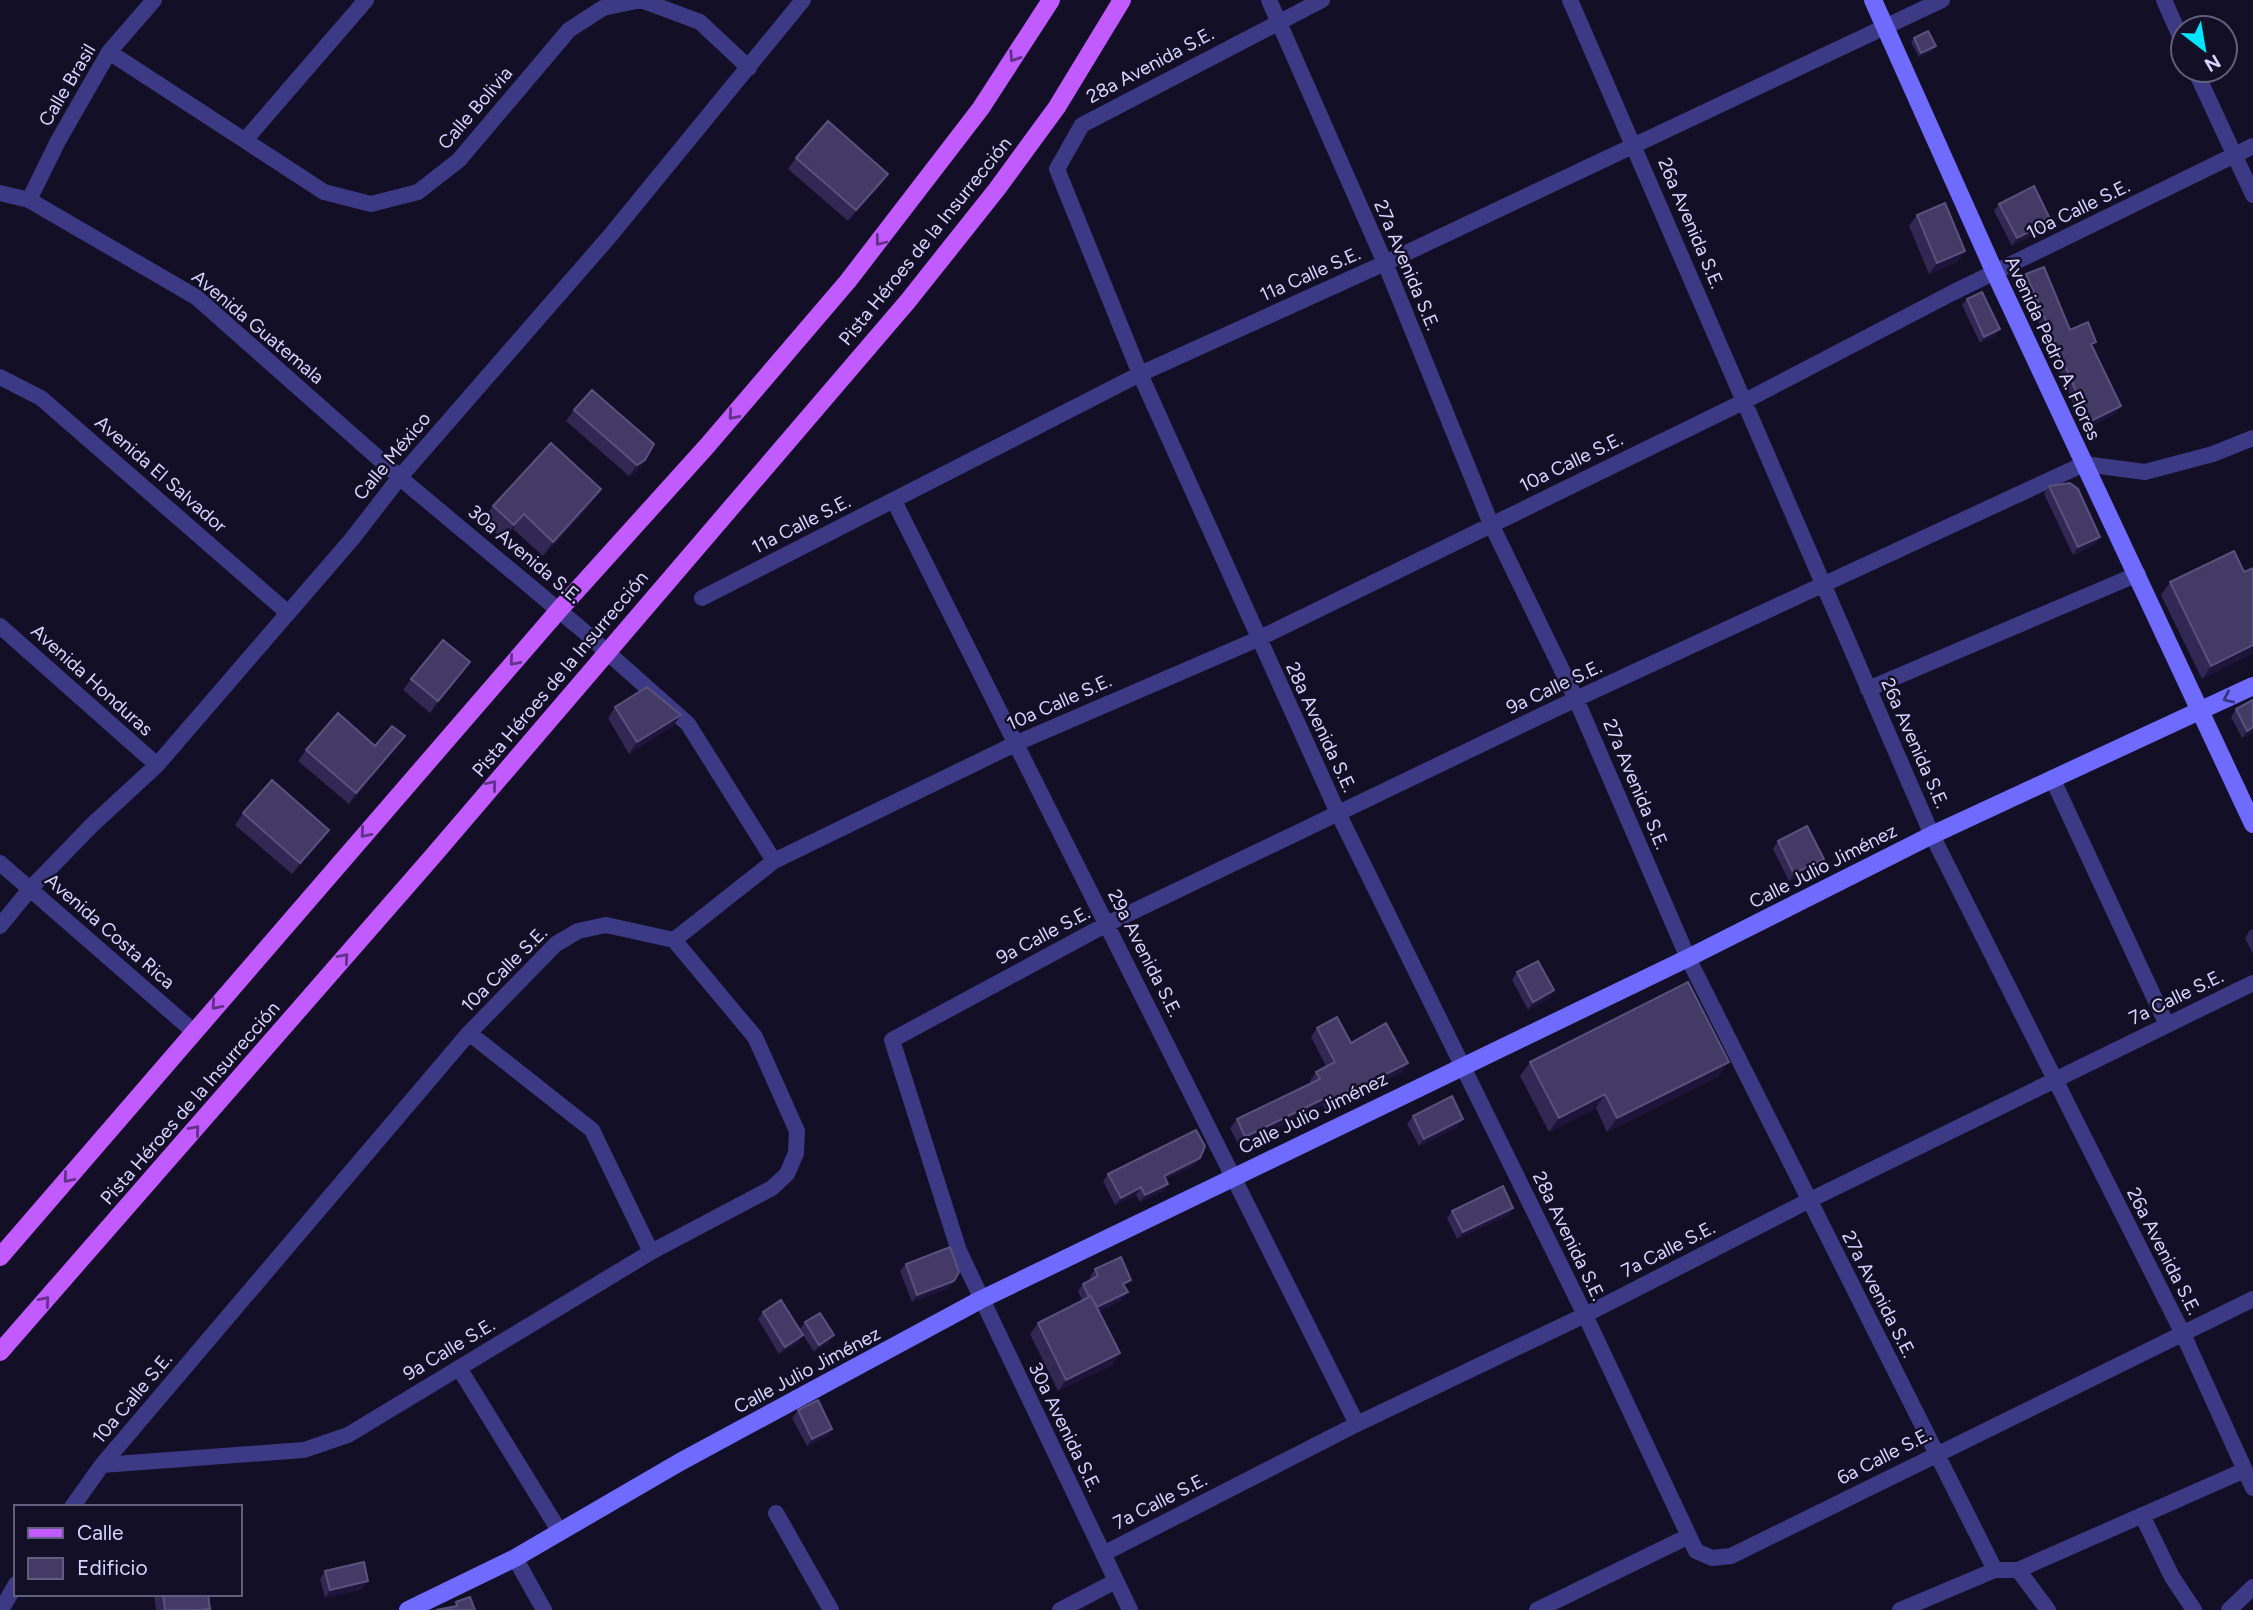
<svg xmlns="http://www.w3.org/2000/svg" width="2253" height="1610" viewBox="0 0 2253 1610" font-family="Figtree,sans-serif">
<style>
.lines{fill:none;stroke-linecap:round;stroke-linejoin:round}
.street{stroke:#3d3a85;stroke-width:16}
.secondary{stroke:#6f6bff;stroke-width:18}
.primary{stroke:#c25bff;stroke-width:18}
.wall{fill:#312854}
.shaded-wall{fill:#1d163a}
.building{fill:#433a66;stroke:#5a527e;stroke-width:2}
.oneway{stroke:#623188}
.oneway2{stroke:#38347d}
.labels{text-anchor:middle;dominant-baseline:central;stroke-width:5;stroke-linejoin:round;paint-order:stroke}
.street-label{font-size:19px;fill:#d9d4ff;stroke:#130f26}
</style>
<rect width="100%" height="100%" fill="#130f26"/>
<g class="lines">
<path class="street" d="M 1269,0 L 1385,263 L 1491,524 L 1576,699 L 1688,958 L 1995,1570
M 1322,0 L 1082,125 L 1057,169 L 1140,374 L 1338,813 L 1585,1315 L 1696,1551 L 1712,1558 L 1731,1556 L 2253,1299
M 1570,0 L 1932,835 L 2183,1334 L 2253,1488
M 2164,0 L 2183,43
M 109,52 L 324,192 L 371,204 L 418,192 L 459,160 L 569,30 L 603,8 L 641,0 L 700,22 L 749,68
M 2195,70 L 2253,195
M 246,139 L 366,0
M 0,193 L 29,200 L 196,297 L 411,487 L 580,628 L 688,724 L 774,861
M 29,200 L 58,141 L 109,52 L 154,0
M 0,377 L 41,398 L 288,613
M 894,501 L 1357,1424
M 702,598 L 1140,374 L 1385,263 L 1942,0
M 0,626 L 157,765
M 1868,689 L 2138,574
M 2052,778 L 2167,1025
M 0,863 L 193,1031
M 0,926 L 30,889 L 92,825 L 157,765 L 352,539 L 400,477 L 609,237 L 803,0
M 674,940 L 774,861 L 1017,743 L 1258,639 L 1743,402 L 1952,293 L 2253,146
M 469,1033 L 592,1130 L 651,1252
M 459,1368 L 560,1532
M 102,1465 L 304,1450 L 348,1435 L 651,1252 L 772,1188 L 787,1174 L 796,1153 L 797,1131 L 755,1037 L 674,940
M 72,1507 L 102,1465 L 469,1033 L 556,944 L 578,931 L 606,925 L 674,940
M 776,1513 L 831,1610
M 2142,1515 L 2172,1577 L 2194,1610
M 1103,1554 L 1357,1424 L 1585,1315 L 1808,1201 L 2253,983
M 515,1558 L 544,1610
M 2018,1570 L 2048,1610
M 1,1610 L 16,1584
M 1060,1610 L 1116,1581
M 1130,1610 L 959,1251 L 892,1040 L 1107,924 L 1576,699 L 2084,464 L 2145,472 L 2213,454 L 2253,438
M 1537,1610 L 1687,1537
M 1900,1610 L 1995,1570 L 2018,1570 L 2245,1470
M 2229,1610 L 2253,1587"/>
<path class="secondary" d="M 1873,0 L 1995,273 L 2253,824
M 408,1610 L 515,1558 L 680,1462 L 980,1300 L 1688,958 L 1932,835 L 2253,686"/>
<path class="primary" d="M 0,1257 L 559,610 L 707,446 L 848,281 L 981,108 L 1051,0
M 0,1352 L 433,856 L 908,301 L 997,189 L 1057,107 L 1122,0"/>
</g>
<path class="wall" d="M 1914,38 L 1933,50 L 1919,57 L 1911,42 Z
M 796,158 L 888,174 L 880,185 L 848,221 L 788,169 Z
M 1999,204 L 2051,221 L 2046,228 L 2012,246 L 1994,211 Z
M 1917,215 L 1957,262 L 1929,274 L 1909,226 Z
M 2026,274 L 2070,330 L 2092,347 L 2115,414 L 2084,429 L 2021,282 Z
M 1967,299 L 1996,335 L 1980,343 L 1962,305 Z
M 574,410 L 645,460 L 637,471 L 629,476 L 566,421 Z
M 2049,486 L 2100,537 L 2095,544 L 2073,555 L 2044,494 Z
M 591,504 L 543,556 L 513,529 L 504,540 L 482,521 L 493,506 Z
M 2244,572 L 2253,653 L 2202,679 L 2161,595 L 2170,582 Z
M 462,673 L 430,713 L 403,690 L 411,679 Z
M 615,707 L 681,715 L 673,726 L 629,754 L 608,718 Z
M 2236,709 L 2253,732 L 2242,738 L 2231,717 Z
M 375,746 L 397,747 L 349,804 L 298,761 L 306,750 Z
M 243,813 L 321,841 L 292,874 L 235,825 Z
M 1778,841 L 1824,859 L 1818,867 L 1789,881 L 1773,849 Z
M 2253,929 L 2253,954 L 2245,938 L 2250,930 Z
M 1517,972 L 1554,990 L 1549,998 L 1528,1010 L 1512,980 Z
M 1317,1028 L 1351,1043 L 1408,1063 L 1402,1072 L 1326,1110 L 1323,1105 L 1239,1146 L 1230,1128 L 1237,1119 L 1311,1083 L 1310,1081 L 1316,1072 L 1326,1066 L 1311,1037 Z
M 1530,1062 L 1719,1076 L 1607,1132 L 1596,1108 L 1549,1132 L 1520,1076 Z
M 1413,1116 L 1458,1127 L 1419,1146 L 1407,1124 Z
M 1195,1165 L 1166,1179 L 1163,1191 L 1140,1202 L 1136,1195 L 1115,1205 L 1103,1181 L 1108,1174 Z
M 1513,1208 L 1508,1215 L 1457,1239 L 1447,1218 L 1452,1211 Z
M 906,1264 L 954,1281 L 949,1288 L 912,1302 L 900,1271 Z
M 1095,1269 L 1125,1288 L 1122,1300 L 1099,1311 L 1120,1353 L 1112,1365 L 1058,1391 L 1030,1334 L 1038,1323 L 1082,1300 L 1078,1291 L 1083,1284 L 1091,1280 L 1090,1277 Z
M 763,1312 L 800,1329 L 805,1322 L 828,1343 L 814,1352 L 803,1335 L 798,1343 L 779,1354 L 758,1319 Z
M 798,1410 L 832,1429 L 827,1436 L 807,1446 L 792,1418 Z
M 325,1571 L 363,1589 L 325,1598 L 320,1579 Z
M 154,1594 L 208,1594 L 209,1610 L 156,1610 Z"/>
<path class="shaded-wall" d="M 1936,46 L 1933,50 L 1919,57 L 1921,53 Z
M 888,174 L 880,185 L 848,221 L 856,210 Z
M 2051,221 L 2046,228 L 2012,246 L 2017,238 Z
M 1965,251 L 1957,262 L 1929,274 L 1937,263 Z
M 2000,329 L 1996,335 L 1980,343 L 1984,337 Z
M 2121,406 L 2115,414 L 2084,429 L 2089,422 Z
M 645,460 L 637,471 L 629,476 L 637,465 Z
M 601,489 L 591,504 L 543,556 L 553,542 Z
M 524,514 L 513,529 L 504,540 L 514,525 Z
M 2100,537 L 2095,544 L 2073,555 L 2078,547 Z
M 2253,645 L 2253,653 L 2202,679 L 2211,666 Z
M 470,662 L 462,673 L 430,713 L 438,701 Z
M 681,715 L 673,726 L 629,754 L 637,742 Z
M 2253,727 L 2253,732 L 2242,738 L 2247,731 Z
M 405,736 L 397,747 L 349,804 L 356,793 Z
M 329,830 L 321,841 L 292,874 L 300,863 Z
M 1824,859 L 1818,867 L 1789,881 L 1794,874 Z
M 1554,990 L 1549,998 L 1528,1010 L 1533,1002 Z
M 1729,1062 L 1719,1076 L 1607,1132 L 1617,1118 Z
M 1408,1063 L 1402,1072 L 1326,1110 L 1332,1101 Z
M 1605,1094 L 1596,1108 L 1549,1132 L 1559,1118 Z
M 1329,1096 L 1323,1105 L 1239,1146 L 1245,1137 Z
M 1463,1119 L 1458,1127 L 1419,1146 L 1424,1139 Z
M 1200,1158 L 1195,1165 L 1159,1183 L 1164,1176 Z
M 1168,1184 L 1163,1191 L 1140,1202 L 1145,1195 Z
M 1141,1187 L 1136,1195 L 1115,1205 L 1121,1198 Z
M 1513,1208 L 1508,1215 L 1457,1239 L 1463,1232 Z
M 954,1281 L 949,1288 L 912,1302 L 917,1295 Z
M 1128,1292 L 1122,1300 L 1090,1316 L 1095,1308 Z
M 803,1335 L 798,1343 L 779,1354 L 785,1347 Z
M 834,1335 L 828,1343 L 814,1352 L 819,1345 Z
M 1120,1353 L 1112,1365 L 1058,1391 L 1066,1380 Z
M 832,1429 L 827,1436 L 807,1446 L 812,1439 Z
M 368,1581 L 363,1589 L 325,1598 L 330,1590 Z"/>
<path class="building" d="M 1928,31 L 1936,46 L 1921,53 L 1914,38 Z
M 828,121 L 888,174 L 856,210 L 796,158 Z
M 2034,186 L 2051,221 L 2017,238 L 1999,204 Z
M 1945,203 L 1965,251 L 1937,263 L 1917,215 Z
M 2044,267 L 2070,330 L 2088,322 L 2096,342 L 2091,344 L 2121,406 L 2089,422 L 2026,274 Z
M 1982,292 L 2000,329 L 1984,337 L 1967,299 Z
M 592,390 L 654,444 L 645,460 L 637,465 L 574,410 Z
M 551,443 L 601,489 L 553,542 L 524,514 L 514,525 L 493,506 Z
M 2070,483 L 2078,489 L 2100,537 L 2078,547 L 2049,486 Z
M 2234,551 L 2244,572 L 2253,568 L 2253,645 L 2211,666 L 2170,582 Z
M 443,640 L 470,662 L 438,701 L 411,679 Z
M 647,687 L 681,715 L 637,742 L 615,707 Z
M 2253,700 L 2253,727 L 2247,731 L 2236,709 Z
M 338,713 L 375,746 L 392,726 L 405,736 L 356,793 L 306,750 Z
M 272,780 L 329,830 L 300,863 L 243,813 Z
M 1807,826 L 1824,859 L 1794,874 L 1778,841 Z
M 1538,961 L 1554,990 L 1533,1002 L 1517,972 Z
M 1688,982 L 1729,1062 L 1617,1118 L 1605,1094 L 1559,1118 L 1530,1062 Z
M 1337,1017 L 1351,1043 L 1386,1023 L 1408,1063 L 1332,1101 L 1329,1096 L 1245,1137 L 1237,1119 L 1320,1079 L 1316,1072 L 1335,1062 L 1317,1028 Z
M 1452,1096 L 1463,1119 L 1424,1139 L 1413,1116 Z
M 1196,1130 L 1205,1146 L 1200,1158 L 1164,1176 L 1168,1184 L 1145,1195 L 1141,1187 L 1121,1198 L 1108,1174 Z
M 1503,1186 L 1513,1208 L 1463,1232 L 1452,1211 Z
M 950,1247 L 959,1272 L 954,1281 L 917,1295 L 906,1264 Z
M 1121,1257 L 1131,1280 L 1123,1284 L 1128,1292 L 1097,1307 L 1091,1296 L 1089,1297 L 1083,1284 L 1098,1276 L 1095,1269 Z
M 1091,1296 L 1120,1353 L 1066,1380 L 1038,1323 Z
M 781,1300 L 803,1335 L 785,1347 L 763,1312 Z
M 820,1313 L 834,1335 L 819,1345 L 805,1322 Z
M 818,1400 L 832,1429 L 812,1439 L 798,1410 Z
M 364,1562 L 368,1581 L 330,1590 L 325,1571 Z
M 163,1594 L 208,1594 L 210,1609 L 198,1610 L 165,1610 Z
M 470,1597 L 475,1610 L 436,1610 L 457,1606 L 456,1602 Z"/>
<defs><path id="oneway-chevron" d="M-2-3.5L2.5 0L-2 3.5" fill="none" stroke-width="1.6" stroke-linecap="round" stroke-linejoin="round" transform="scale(1.75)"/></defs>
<g class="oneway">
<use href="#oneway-chevron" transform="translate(1014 57) rotate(123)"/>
<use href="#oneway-chevron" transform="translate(880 241) rotate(128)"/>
<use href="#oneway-chevron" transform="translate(733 415) rotate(131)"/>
<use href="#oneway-chevron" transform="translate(514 661) rotate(131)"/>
<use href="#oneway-chevron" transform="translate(492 785) rotate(-50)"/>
<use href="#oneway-chevron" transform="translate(365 833) rotate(131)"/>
<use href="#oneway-chevron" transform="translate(344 958) rotate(-49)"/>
<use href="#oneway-chevron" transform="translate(216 1005) rotate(131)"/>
<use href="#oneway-chevron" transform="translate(195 1130) rotate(-49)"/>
<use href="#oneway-chevron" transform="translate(68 1178) rotate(131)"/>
<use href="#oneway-chevron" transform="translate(45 1301) rotate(-49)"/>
</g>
<use class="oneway2" href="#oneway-chevron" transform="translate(2228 698) rotate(155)"/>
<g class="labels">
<g class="street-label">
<text transform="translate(1150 65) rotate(-28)">28a Avenida S.E.</text>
<text transform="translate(67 85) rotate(-59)">Calle Brasil</text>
<text transform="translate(475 108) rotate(-49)">Calle Bolivia</text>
<text transform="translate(2078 209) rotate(-26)">10a Calle S.E.</text>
<text transform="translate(1691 223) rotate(67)">26a Avenida S.E.</text>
<text transform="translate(925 241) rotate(-51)">Pista Héroes de la Insurrección</text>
<text transform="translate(1407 265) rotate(67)">27a Avenida S.E.</text>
<text transform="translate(1310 274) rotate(-24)">11a Calle S.E.</text>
<text transform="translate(258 327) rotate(40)">Avenida Guatemala</text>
<text transform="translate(2053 348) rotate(65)">Avenida Pedro A. Flores</text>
<text transform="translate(392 456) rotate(-50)">Calle México</text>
<text transform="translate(1571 462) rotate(-26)">10a Calle S.E.</text>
<text transform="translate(161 474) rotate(41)">Avenida El Salvador</text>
<text transform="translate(801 524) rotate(-27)">11a Calle S.E.</text>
<text transform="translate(525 554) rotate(40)">30a Avenida S.E.</text>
<text transform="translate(560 674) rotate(-50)">Pista Héroes de la Insurrección</text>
<text transform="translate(92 680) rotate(42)">Avenida Honduras</text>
<text transform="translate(1554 687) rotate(-25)">9a Calle S.E.</text>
<text transform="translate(1059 702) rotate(-24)">10a Calle S.E.</text>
<text transform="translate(1321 727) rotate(65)">28a Avenida S.E.</text>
<text transform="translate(1915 743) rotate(66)">26a Avenida S.E.</text>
<text transform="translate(1636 784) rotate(67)">27a Avenida S.E.</text>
<text transform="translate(1823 866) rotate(-27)">Calle Julio Jiménez</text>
<text transform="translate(110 931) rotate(41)">Avenida Costa Rica</text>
<text transform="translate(1043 935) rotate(-28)">9a Calle S.E.</text>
<text transform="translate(1145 953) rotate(63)">29a Avenida S.E.</text>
<text transform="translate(504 969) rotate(-45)">10a Calle S.E.</text>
<text transform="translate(2176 997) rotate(-26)">7a Calle S.E.</text>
<text transform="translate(190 1103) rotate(-49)">Pista Héroes de la Insurrección</text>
<text transform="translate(1313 1113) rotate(-26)">Calle Julio Jiménez</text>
<text transform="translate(1569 1236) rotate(64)">28a Avenida S.E.</text>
<text transform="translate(1668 1249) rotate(-27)">7a Calle S.E.</text>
<text transform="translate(2164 1251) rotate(63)">26a Avenida S.E.</text>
<text transform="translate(1879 1294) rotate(63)">27a Avenida S.E.</text>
<text transform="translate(449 1349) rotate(-31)">9a Calle S.E.</text>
<text transform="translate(807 1370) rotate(-28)">Calle Julio Jiménez</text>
<text transform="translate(132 1398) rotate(-50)">10a Calle S.E.</text>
<text transform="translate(1065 1427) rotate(64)">30a Avenida S.E.</text>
<text transform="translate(1884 1456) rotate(-27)">6a Calle S.E.</text>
<text transform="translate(1160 1501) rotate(-27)">7a Calle S.E.</text>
</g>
</g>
<rect x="14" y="1505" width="228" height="91" fill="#130f26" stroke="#625e7d" stroke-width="2"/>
<rect x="28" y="1528" width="35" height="10" fill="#c25bff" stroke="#625e7d" stroke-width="2"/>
<text x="77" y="1540" font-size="21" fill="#d9d4ff">Calle</text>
<rect x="28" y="1558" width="35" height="21" fill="#433a66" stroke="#625e7d" stroke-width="2"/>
<text x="77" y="1575" font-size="21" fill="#d9d4ff">Edificio</text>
<g transform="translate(2204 49) rotate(149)"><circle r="33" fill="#130f26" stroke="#625e7d" stroke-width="2"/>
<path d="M0-5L12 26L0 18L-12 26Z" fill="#00e5ff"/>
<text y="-10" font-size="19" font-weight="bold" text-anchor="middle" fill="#d9d4ff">N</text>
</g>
</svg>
